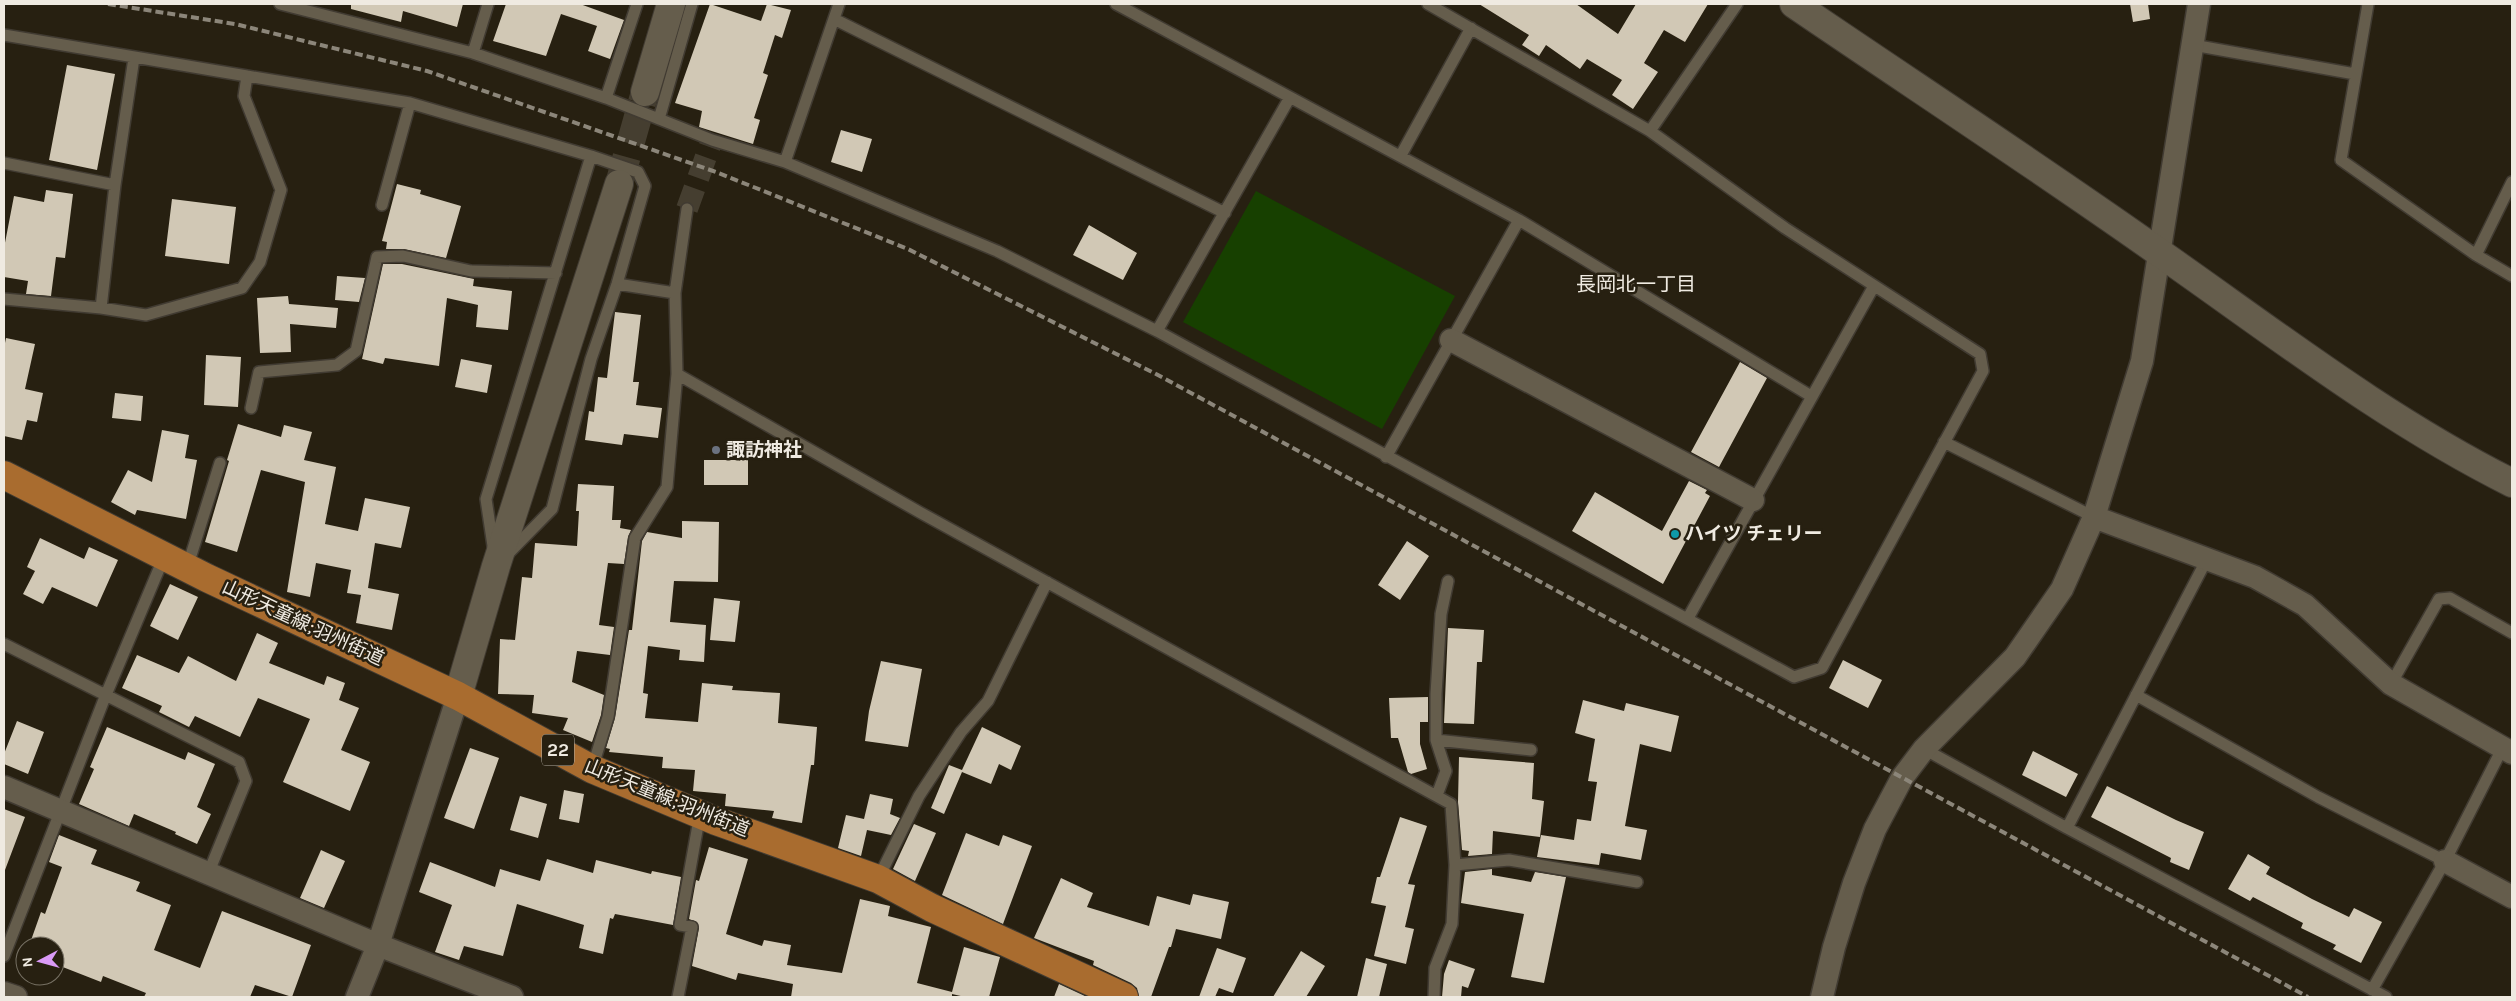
<svg xmlns="http://www.w3.org/2000/svg" width="2516" height="1001" viewBox="0 0 2516 1001" font-family="Karla,'Noto Sans JP',sans-serif">
<style>
.green{fill:#174000}
.building{fill:#d1c8b5}
.lines{fill:none;stroke-linecap:round;stroke-linejoin:round}
.street-tunnel{stroke:#453e30;stroke-width:22;stroke-dasharray:22 11;stroke-linecap:butt}
.secondary-tunnel{stroke:#453e30;stroke-width:28;stroke-dasharray:28 14;stroke-linecap:butt}
.lane-casing{stroke:#413b32;stroke-width:14}
.street-casing{stroke:#413b32;stroke-width:25}
.secondary-casing{stroke:#413b32;stroke-width:30}
.primary-casing{stroke:#413b32;stroke-width:30}
.lane{stroke:#655d4c;stroke-width:11}
.street{stroke:#655d4c;stroke-width:22}
.secondary{stroke:#655d4c;stroke-width:28}
.primary{stroke:#a96c2f;stroke-width:28}
.rail{stroke:#8c867a;stroke-width:4;stroke-dasharray:8 4;stroke-linecap:butt}
.worship-dot{fill:#6b7280;stroke:#272011;stroke-width:2}
.culture-dot{fill:#0f9aa8;stroke:#272011;stroke-width:2}
.labels{text-anchor:middle;dominant-baseline:central;stroke-width:5;stroke-linejoin:round;paint-order:stroke}
.shield{fill:#272011;stroke:#b3ada3;stroke-width:1}
.shield-label{font-size:18px;font-weight:bold;fill:#efeae1}
.poi-label{font-size:19px;font-weight:bold;fill:#efeae1;stroke:#272011;text-anchor:start}
.street-label{font-size:19px;fill:#efeae1;stroke:#272011}
.neighbourhood-label{font-size:20px;fill:#efeae1;stroke:#272011}
</style>
<rect width="100%" height="100%" fill="#272011"/>
<path class="green" d="M 1256,191 L 1455,296 L 1382,429 L 1183,322 Z"/>
<path class="building" d="M 351,4 L 463,4 L 457,27 L 403,11 L 401,22 L 351,9 Z
M 506,4 L 580,4 L 624,20 L 610,59 L 588,51 L 597,26 L 561,14 L 546,56 L 493,41 Z
M 710,4 L 761,21 L 767,4 L 791,10 L 782,38 L 775,35 L 763,73 L 768,75 L 754,118 L 760,120 L 753,144 L 699,127 L 702,111 L 675,103 Z
M 1479,4 L 1576,4 L 1618,34 L 1636,4 L 1708,4 L 1685,42 L 1664,30 L 1644,63 L 1658,72 L 1633,109 L 1612,95 L 1622,80 L 1587,59 L 1580,69 L 1546,45 L 1539,56 L 1522,45 L 1529,35 Z
M 2130,4 L 2148,4 L 2150,19 L 2133,22 Z
M 67,65 L 115,74 L 97,170 L 49,160 Z
M 841,130 L 872,139 L 862,172 L 831,162 Z
M 397,184 L 421,190 L 420,194 L 461,206 L 446,258 L 404,249 L 386,249 L 387,242 L 382,241 Z
M 46,190 L 73,194 L 65,258 L 56,257 L 51,296 L 26,294 L 28,281 L 4,277 L 4,248 L 14,196 L 44,202 Z
M 172,199 L 236,207 L 229,264 L 165,256 Z
M 1089,225 L 1137,253 L 1123,280 L 1073,255 Z
M 383,264 L 402,264 L 474,279 L 473,286 L 512,291 L 508,330 L 476,327 L 478,305 L 447,298 L 439,366 L 385,358 L 383,364 L 362,359 Z
M 337,276 L 365,278 L 359,302 L 335,300 Z
M 288,296 L 289,304 L 338,308 L 336,328 L 290,324 L 291,352 L 260,353 L 257,298 Z
M 615,312 L 641,315 L 633,382 L 639,382 L 636,405 L 662,408 L 658,438 L 624,434 L 622,445 L 585,440 L 589,411 L 594,412 L 598,377 L 607,378 Z
M 6,338 L 35,344 L 25,389 L 43,393 L 37,422 L 27,420 L 22,440 L 4,436 L 4,348 Z
M 206,355 L 241,357 L 238,407 L 204,405 Z
M 461,359 L 492,365 L 487,393 L 455,387 Z
M 1740,362 L 1767,378 L 1719,467 L 1691,452 Z
M 115,393 L 143,396 L 141,421 L 112,418 Z
M 238,424 L 281,437 L 284,425 L 312,432 L 304,460 L 336,467 L 325,524 L 358,531 L 365,498 L 410,507 L 401,548 L 375,543 L 368,588 L 399,594 L 392,630 L 356,623 L 361,595 L 347,593 L 351,570 L 316,563 L 310,597 L 287,592 L 305,482 L 261,470 L 237,552 L 205,542 L 229,461 L 227,460 Z
M 162,430 L 189,435 L 185,458 L 197,460 L 186,519 L 137,510 L 135,515 L 111,502 L 128,470 L 152,482 Z
M 704,460 L 748,460 L 748,485 L 704,485 Z
M 1689,481 L 1707,490 L 1705,493 L 1710,496 L 1663,584 L 1572,531 L 1595,492 L 1662,531 Z
M 578,484 L 614,486 L 612,520 L 621,520 L 620,528 L 631,530 L 628,537 L 624,564 L 608,563 L 599,625 L 614,627 L 610,655 L 577,651 L 572,682 L 604,695 L 601,715 L 592,742 L 563,730 L 568,718 L 532,713 L 534,695 L 498,694 L 500,639 L 515,640 L 522,577 L 532,578 L 535,543 L 577,546 L 579,511 L 576,511 Z
M 682,521 L 719,522 L 718,582 L 674,581 L 670,622 L 706,625 L 704,662 L 679,660 L 680,650 L 648,646 L 643,693 L 648,694 L 645,718 L 698,722 L 702,683 L 733,686 L 732,690 L 780,693 L 778,723 L 817,727 L 814,765 L 811,765 L 802,823 L 772,818 L 774,811 L 725,806 L 726,794 L 693,791 L 695,770 L 662,768 L 663,757 L 609,752 L 610,749 L 606,748 L 615,718 L 629,630 L 632,630 L 642,541 L 647,532 L 682,538 Z
M 40,538 L 84,559 L 89,547 L 118,560 L 97,607 L 52,587 L 43,604 L 23,594 L 35,571 L 27,567 Z
M 1407,541 L 1429,556 L 1400,600 L 1378,585 Z
M 170,584 L 198,597 L 178,640 L 150,626 Z
M 714,598 L 740,601 L 735,642 L 710,640 Z
M 1448,628 L 1484,630 L 1482,662 L 1477,662 L 1474,724 L 1444,723 Z
M 257,633 L 278,643 L 269,663 L 324,685 L 327,676 L 345,683 L 339,700 L 359,708 L 341,750 L 370,762 L 350,811 L 283,782 L 310,719 L 258,698 L 240,737 L 195,716 L 189,727 L 159,712 L 162,706 L 122,688 L 137,655 L 179,673 L 188,656 L 236,681 Z
M 1843,660 L 1882,680 L 1868,708 L 1829,688 Z
M 881,661 L 922,669 L 908,747 L 865,741 L 869,711 Z
M 1428,697 L 1428,722 L 1420,722 L 1420,744 L 1427,769 L 1411,774 L 1408,772 L 1398,738 L 1391,738 L 1389,698 Z
M 1583,700 L 1624,711 L 1626,703 L 1679,716 L 1671,752 L 1640,744 L 1625,826 L 1647,830 L 1641,860 L 1601,853 L 1599,865 L 1537,857 L 1541,835 L 1574,840 L 1577,819 L 1591,821 L 1597,782 L 1588,781 L 1595,739 L 1575,733 Z
M 17,721 L 44,732 L 28,774 L 4,764 L 4,754 Z
M 107,727 L 185,760 L 188,752 L 215,764 L 197,807 L 211,814 L 197,844 L 175,834 L 176,832 L 134,814 L 129,826 L 79,804 L 94,769 L 90,767 Z
M 982,727 L 1021,746 L 1011,770 L 999,764 L 991,784 L 962,772 L 944,814 L 931,808 L 949,765 L 962,770 Z
M 470,748 L 499,758 L 474,829 L 444,818 Z
M 2033,751 L 2078,774 L 2066,797 L 2022,775 Z
M 1459,757 L 1534,763 L 1532,799 L 1544,801 L 1540,837 L 1493,831 L 1492,854 L 1468,856 L 1469,851 L 1462,850 L 1458,802 Z
M 2107,786 L 2176,820 L 2204,832 L 2189,870 L 2170,862 L 2171,858 L 2091,817 Z
M 564,790 L 584,794 L 579,823 L 559,819 Z
M 870,794 L 893,799 L 890,814 L 900,818 L 891,835 L 867,830 L 861,856 L 838,848 L 846,815 L 864,819 Z
M 520,796 L 547,804 L 538,838 L 510,830 Z
M 4,809 L 25,817 L 5,870 L 4,869 Z
M 1400,817 L 1427,826 L 1408,884 L 1415,885 L 1405,927 L 1414,929 L 1406,964 L 1374,956 L 1386,906 L 1371,903 L 1377,877 L 1380,877 Z
M 914,824 L 936,833 L 915,881 L 893,869 Z
M 966,833 L 999,846 L 1003,835 L 1032,846 L 1003,924 L 942,895 Z
M 59,835 L 97,850 L 91,864 L 140,882 L 136,891 L 171,905 L 154,950 L 200,968 L 222,911 L 311,945 L 292,997 L 255,985 L 250,997 L 144,997 L 146,993 L 103,976 L 101,982 L 55,964 L 55,946 L 29,946 L 41,912 L 45,914 L 62,867 L 49,862 Z
M 709,847 L 748,859 L 726,934 L 762,946 L 764,940 L 791,945 L 787,965 L 842,973 L 860,899 L 890,906 L 888,916 L 931,927 L 917,983 L 952,992 L 964,947 L 1000,957 L 989,997 L 965,997 L 952,994 L 952,997 L 791,997 L 793,984 L 738,973 L 736,980 L 692,966 L 699,928 L 697,922 L 689,919 L 696,880 L 699,881 Z
M 321,850 L 345,861 L 324,908 L 300,898 Z
M 2248,854 L 2270,867 L 2266,874 L 2312,899 L 2349,917 L 2354,908 L 2382,922 L 2361,963 L 2333,949 L 2336,945 L 2301,928 L 2303,923 L 2253,897 L 2250,901 L 2228,889 Z
M 547,859 L 593,873 L 596,860 L 651,874 L 652,871 L 681,877 L 673,925 L 615,914 L 613,919 L 610,918 L 603,954 L 579,948 L 584,925 L 517,904 L 503,956 L 464,946 L 459,960 L 435,952 L 452,905 L 419,892 L 430,862 L 495,887 L 500,869 L 540,881 Z
M 1492,869 L 1492,875 L 1531,882 L 1535,872 L 1566,877 L 1544,983 L 1511,977 L 1524,914 L 1461,903 L 1465,872 Z
M 1061,878 L 1093,893 L 1087,907 L 1149,926 L 1157,896 L 1190,905 L 1193,894 L 1229,902 L 1221,939 L 1176,929 L 1171,947 L 1169,947 L 1151,997 L 1139,997 L 1137,988 L 1131,983 L 1093,965 L 1094,961 L 1034,938 Z
M 1217,948 L 1246,958 L 1233,993 L 1219,988 L 1215,997 L 1199,997 Z
M 1301,951 L 1325,966 L 1311,989 L 1306,997 L 1273,997 Z
M 1366,958 L 1387,964 L 1379,997 L 1357,997 Z
M 1449,960 L 1475,969 L 1468,988 L 1462,986 L 1461,997 L 1442,997 L 1444,974 Z
M 1059,984 L 1087,997 L 1054,997 Z"/>
<g class="lines">
<path class="street-tunnel" d="M 687,209 L 712,140"/>
<path class="secondary-tunnel" d="M 619,184 L 645,92"/>
<defs>
<path id="lane" d="M 280,4 L 473,53
M 488,4 L 473,53 L 606,98 L 712,140 L 785,162 L 839,4
M 1116,4 L 1519,220 L 1811,396
M 2368,4 L 2341,160 L 2476,255 L 2512,276
M 834,19 L 1225,213
M 4,35 L 247,76 L 244,96 L 281,190 L 260,262 L 242,288 L 146,315 L 101,308 L 4,299
M 2193,45 L 2355,74
M 247,76 L 410,103 L 591,156
M 606,98 L 637,4
M 1289,99 L 1157,331 L 1794,677 L 1822,668 L 1983,371 L 1980,354 L 1785,228 L 1650,131 L 1428,4
M 659,119 L 692,4
M 1650,131 L 1737,4
M 1401,155 L 1471,28
M 591,156 L 638,172 L 645,186 L 617,284 L 591,359 L 552,509 L 496,566 L 486,499 Z
M 785,162 L 997,251 L 1157,331
M 4,163 L 115,185
M 382,205 L 410,103
M 2476,255 L 2512,182
M 617,284 L 675,293
M 101,308 L 115,185 L 134,58
M 677,374 L 921,513 L 1451,804 L 1455,865 L 1452,924 L 1435,968 L 1434,997
M 251,408 L 259,372 L 337,365 L 356,351 L 377,257 L 403,256 L 471,271 L 556,273
M 1944,442 L 2094,517
M 1386,457 L 1519,220
M 2207,559 L 2067,828 L 2386,997
M 187,568 L 220,463
M 1688,618 L 1874,286
M 4,644 L 239,762 L 246,781 L 208,874
M 2391,684 L 2439,599 L 2450,598 L 2512,633
M 2136,695 L 2318,797 L 2445,861
M 1436,740 L 1531,750
M 1924,749 L 2067,828
M 592,769 L 608,717 L 635,538 L 667,487 L 677,374 L 675,293 L 687,209
M 1437,795 L 1446,771 L 1436,740 L 1436,694 L 1441,614 L 1448,581
M 1455,865 L 1509,860 L 1637,882
M 878,879 L 919,796 L 961,732 L 988,701 L 1047,582
M 4,956 L 105,697 L 164,557
M 2372,990 L 2445,861 L 2502,749
M 678,997 L 692,927 L 680,925 L 700,814"/>
<path id="street" d="M 1451,340 L 1753,500
M 2094,517 L 2255,577 L 2305,605 L 2391,684 L 2512,753
M 4,787 L 378,945 L 512,997
M 2445,861 L 2512,897
M 4,993 L 16,997
M 357,997 L 378,945 L 458,696
M 1822,997 L 1834,947 L 1854,883 L 1875,829 L 1902,778 L 1924,749 L 2015,657 L 2062,589 L 2094,517 L 2142,361 L 2199,4"/>
<path id="secondary" d="M 1794,4 C 1916,87 2040,168 2160,253 C 2276,334 2386,420 2512,483
M 645,92 L 671,4
M 458,696 L 496,566 L 619,184"/>
<path id="primary" d="M 4,475 L 207,578 L 458,696 L 592,769 L 716,821 L 878,879 L 932,908 L 1124,997"/>
</defs>
<use href="#lane" class="lane-casing"/>
<use href="#street" class="street-casing"/>
<use href="#secondary" class="secondary-casing"/>
<use href="#primary" class="primary-casing"/>
<use href="#lane" class="lane"/>
<use href="#street" class="street"/>
<use href="#secondary" class="secondary"/>
<use href="#primary" class="primary"/>
<path class="rail" d="M 108,4 L 235,24 L 427,71 L 716,172 L 908,249 L 1156,374 L 2308,997"/>
</g>
<circle class="worship-dot" cx="716" cy="450" r="5"/>
<circle class="culture-dot" cx="1675" cy="534" r="5"/>
<g class="labels">
<rect class="shield" x="542" y="734.5" width="32" height="31" rx="4"/>
<g class="shield-label">
<text x="558" y="750">22</text>
</g>
<g class="poi-label">
<text x="726" y="450">諏訪神社</text>
<text x="1685" y="534">ハイツ チェリー</text>
</g>
<g class="street-label">
<text transform="translate(303 623) rotate(25)">山形天童線;羽州街道</text>
<text transform="translate(667 798) rotate(22)">山形天童線;羽州街道</text>
</g>
<g class="neighbourhood-label">
<text x="1636" y="284">長岡北一丁目</text>
</g>
</g>
<rect width="2516" height="1001" fill="none" stroke="#efeae1" stroke-width="10"/>
<g transform="translate(40 961) rotate(264)"><circle r="24" fill="#272011" stroke="#777164"/>
<path d="M0-4L9 19L0 12L-9 19Z" fill="#da9af7"/>
<text y="-8" font-size="14" font-weight="bold" text-anchor="middle" fill="#efeae1">N</text>
</g>
</svg>
